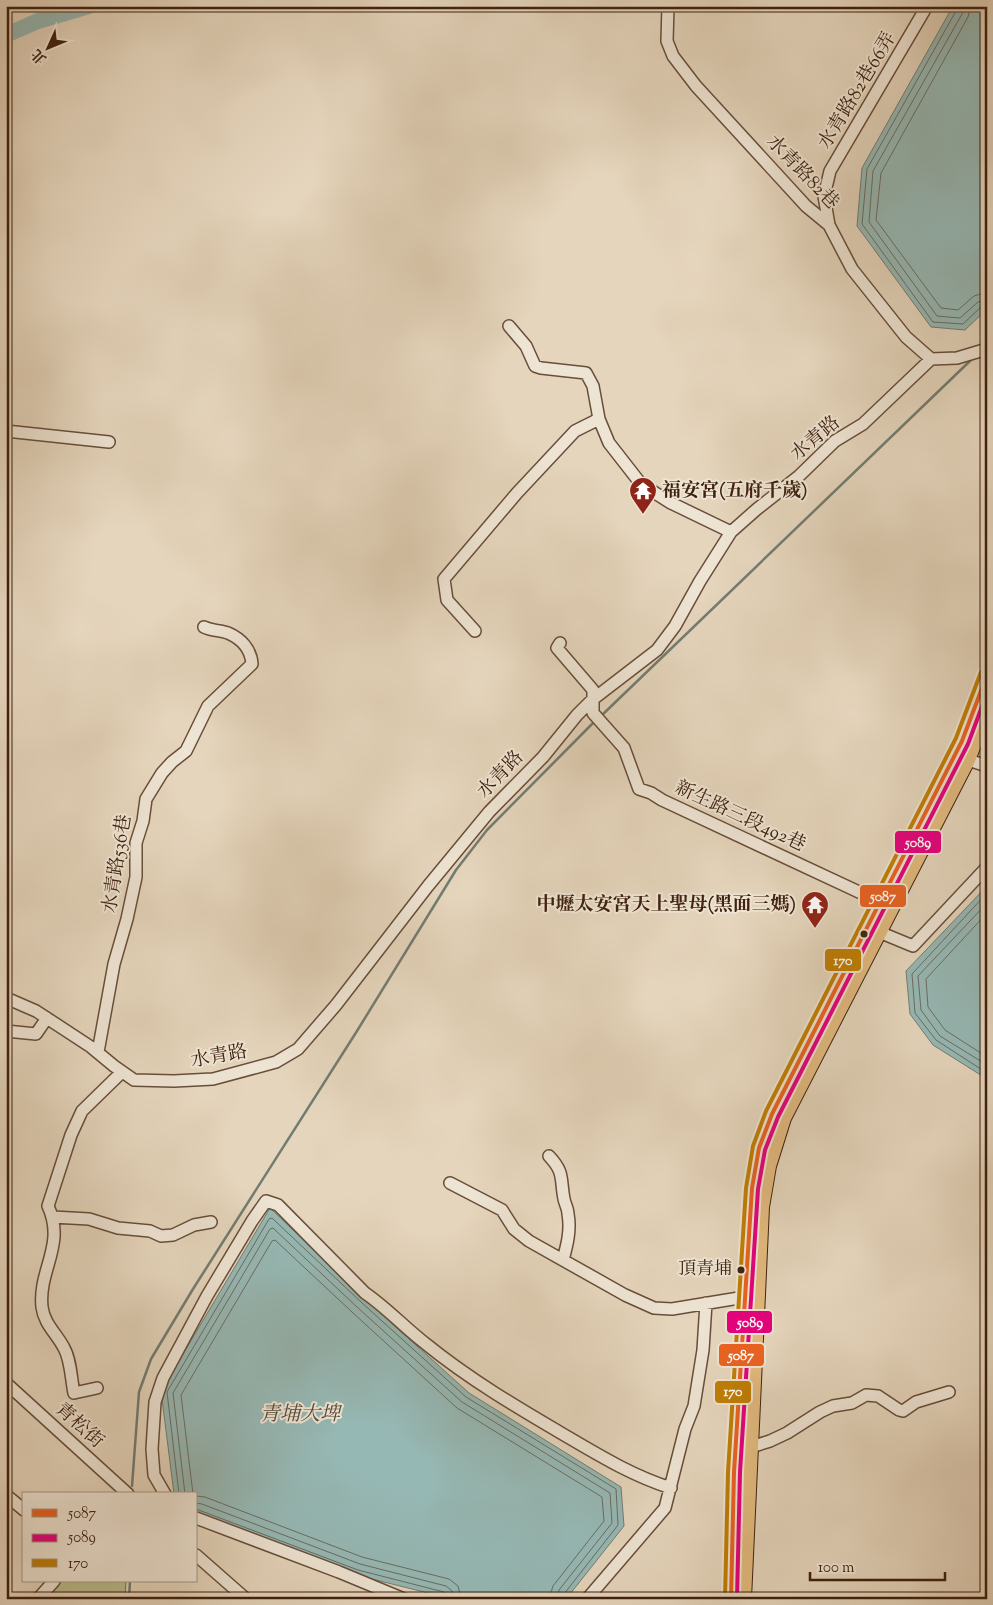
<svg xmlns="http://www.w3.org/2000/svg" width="993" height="1605" viewBox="0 0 993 1605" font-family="'Sorts Mill Goudy','Noto Serif TC',serif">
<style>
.green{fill:#babc8d;stroke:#7c6e4e}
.water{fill:#96b8b4;stroke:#737c72}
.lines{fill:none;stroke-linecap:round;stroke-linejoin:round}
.shore{stroke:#6a6c62;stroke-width:1}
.stream{stroke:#737c72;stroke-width:2.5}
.river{stroke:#96b8b4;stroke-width:16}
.minor-casing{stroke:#684e3a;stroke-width:14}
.major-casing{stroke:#3f210f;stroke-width:16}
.minor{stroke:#eee4d3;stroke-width:11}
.major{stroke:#e2ba7e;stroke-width:14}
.bus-1-casing{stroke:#eee4d3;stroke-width:8}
.bus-2-casing{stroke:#eee4d3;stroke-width:8}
.bus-3-casing{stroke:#eee4d3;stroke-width:8}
.bus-1{stroke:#e96221;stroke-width:4}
.bus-2{stroke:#e5007d;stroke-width:4}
.bus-3{stroke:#c07e04;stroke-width:4}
.bus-dot{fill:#3f210f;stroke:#eee4d3;stroke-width:2}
.labels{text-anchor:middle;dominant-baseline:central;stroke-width:4;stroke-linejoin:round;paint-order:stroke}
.bus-label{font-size:18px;fill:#3f210f;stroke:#eee4d3;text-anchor:end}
.street-label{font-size:19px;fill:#3f210f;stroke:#eee4d3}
.poi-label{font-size:19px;font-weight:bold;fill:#3f210f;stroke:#eee4d3;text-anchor:start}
.water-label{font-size:20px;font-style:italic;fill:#554738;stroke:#eee4d3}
.line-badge{stroke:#eee4d3;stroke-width:2}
.badge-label{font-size:14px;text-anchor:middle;font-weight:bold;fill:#fff}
</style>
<rect width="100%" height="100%" fill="#e5d5bc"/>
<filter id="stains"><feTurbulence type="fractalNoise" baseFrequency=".004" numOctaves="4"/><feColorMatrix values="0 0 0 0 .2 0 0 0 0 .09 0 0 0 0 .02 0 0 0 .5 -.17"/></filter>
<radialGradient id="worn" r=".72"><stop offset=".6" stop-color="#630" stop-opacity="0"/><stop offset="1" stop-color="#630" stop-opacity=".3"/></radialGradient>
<path class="green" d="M 62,1581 L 126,1581 L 125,1599 L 46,1599 Z"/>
<path class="water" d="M 953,6 L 987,6 L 987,309 L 965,330 L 931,327 L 857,226 L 862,168 Z
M 987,886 L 987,1079 L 933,1045 L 910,1014 L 906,971 Z
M 270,1208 L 365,1299 L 469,1393 L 621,1487 L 624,1526 L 566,1599 L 452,1599 L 356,1575 L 196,1514 L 196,1494 L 174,1494 L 161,1391 Z"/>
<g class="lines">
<path class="shore" d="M 957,6 L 956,11 L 867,169 L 862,224 L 933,322 L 963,324 L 981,307 L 987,306
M 963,6 L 962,14 L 873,171 L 869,222 L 937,316 L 960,318 L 978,302 L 987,300
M 971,6 L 968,17 L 881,173 L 876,220 L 941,308 L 958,310 L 974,296 L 987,292
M 987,893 L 912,974 L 915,1013 L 936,1040 L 987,1073
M 987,903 L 918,976 L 921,1010 L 940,1036 L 987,1065
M 987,913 L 926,979 L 928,1007 L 945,1030 L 987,1057
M 179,1494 L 167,1392 L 269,1219 L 272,1218 L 361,1302 L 466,1397 L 616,1489 L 618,1525 L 564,1594 L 563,1599
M 185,1494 L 173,1393 L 270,1229 L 273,1228 L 357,1307 L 462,1402 L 610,1493 L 612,1523 L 559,1590 L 557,1599
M 193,1494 L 181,1395 L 272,1241 L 275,1240 L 352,1312 L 457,1408 L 602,1497 L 604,1521 L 553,1586 L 549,1599
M 196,1496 L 205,1497 L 362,1557 L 449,1579 L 458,1586 L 461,1599
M 196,1503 L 202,1504 L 360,1564 L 446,1586 L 452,1591 L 454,1599
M 196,1509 L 358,1570 L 444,1592 L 447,1594 L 448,1599"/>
<path class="stream" d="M 601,716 L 971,360
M 132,1486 L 139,1392 L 151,1359 L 193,1289 L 357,1031 L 456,870 L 487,830 L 595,721
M 129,1599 L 130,1581"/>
<path class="river" d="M 6,35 L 38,21 L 89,6"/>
<defs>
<path id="minor" d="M 668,6 L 667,41 L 673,56 L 696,86 L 806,206 L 829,225 L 852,269 L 906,337 L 931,359
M 829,225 L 824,196 L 830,171 L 927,6
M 509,326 L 526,346 L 535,366 L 541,368 L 586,373 L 593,386 L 599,419 L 609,443 L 641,484 L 671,503 L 731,532
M 6,431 L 109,442
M 475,631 L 447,600 L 444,579 L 517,493 L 575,431 L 599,419
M 560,643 L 557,648 L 593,690 L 593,713 L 624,748 L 639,789 L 651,793 L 662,800 L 891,907
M 968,760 L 987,766
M 879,932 L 913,946 L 987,867
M 6,998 L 36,1011 L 91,1047 L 114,1066 L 134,1080 L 174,1081 L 213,1079 L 276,1062 L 298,1049 L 336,1005 L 428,886 L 489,812 L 543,757 L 577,715 L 592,700 L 657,650 L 675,626 L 700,581 L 731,532 L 757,509 L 799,476 L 835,441 L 863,424 L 931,359 L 957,358 L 987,349
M 6,1031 L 36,1034 L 47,1018
M 98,1052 L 114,964 L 127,919 L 136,877 L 136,843 L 143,821 L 146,799 L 162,773 L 172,762 L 186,751 L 208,706 L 252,664 C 251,650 242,639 228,633 C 220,630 212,631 204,627
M 549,1156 C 565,1173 560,1179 564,1199 C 565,1204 568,1209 568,1214 C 571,1230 567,1245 563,1260
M 450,1183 L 502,1210 L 514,1229 L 529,1241 L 625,1295 L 654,1308 L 672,1309 L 745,1297
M 53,1217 L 89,1219 L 118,1228 L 150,1231 L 161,1236 L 173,1235 L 194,1225 L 211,1222
M 6,1383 L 128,1494
M 97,1388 L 74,1393 C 71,1379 71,1360 64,1348 C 57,1334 44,1324 42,1307 C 38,1270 66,1245 48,1206 L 71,1135 L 82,1111 L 122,1072
M 751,1447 L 770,1441 L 787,1433 L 820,1412 L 833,1406 L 852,1403 L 866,1395 L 878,1396 L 899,1410 L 903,1411 L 916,1402 L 949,1392
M 165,1494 L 154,1475 L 152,1449 L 155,1402 L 163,1378 L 207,1296 L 252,1221 L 266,1201 L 278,1205 L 365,1293 C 387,1308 405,1328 426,1344 C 469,1379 518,1408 566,1436 C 600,1456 633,1476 671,1488
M 6,1495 L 24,1510
M 196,1518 L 339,1572 L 404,1599
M 196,1555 L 246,1599
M 6,1598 L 7,1599
M 38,1599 L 54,1581
M 587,1599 L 665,1508 L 685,1429 L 694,1406 L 703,1350 L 706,1303"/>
<path id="major" d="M 731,1599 L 734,1472 L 752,1188 L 759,1148 L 772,1114 L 897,866 L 962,741 L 987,674
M 744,1599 L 762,1207 L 769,1166 L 784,1118 L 968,760 L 987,711"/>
</defs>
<use href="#minor" class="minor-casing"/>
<use href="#major" class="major-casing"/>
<use href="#minor" class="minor"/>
<use href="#major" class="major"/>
<defs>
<path id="bus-1" d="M 731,1599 L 734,1472 L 752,1188 L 759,1148 L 772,1114 L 962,741 L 987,675"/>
<path id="bus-2" d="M 737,1599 L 740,1472 L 758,1189 L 765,1150 L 778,1117 L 968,744 L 987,693"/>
<path id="bus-3" d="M 725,1599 L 728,1472 L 746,1188 L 753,1146 L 766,1111 L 956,738 L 981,672"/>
</defs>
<use href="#bus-1" class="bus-1-casing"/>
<use href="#bus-2" class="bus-2-casing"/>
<use href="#bus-3" class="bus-3-casing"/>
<use href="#bus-1" class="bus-1"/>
<use href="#bus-2" class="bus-2"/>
<use href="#bus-3" class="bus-3"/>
</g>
<defs>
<symbol id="temple-pin" viewBox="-11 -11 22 30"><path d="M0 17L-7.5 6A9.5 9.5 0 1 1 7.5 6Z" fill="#8f2418" stroke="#eee4d3"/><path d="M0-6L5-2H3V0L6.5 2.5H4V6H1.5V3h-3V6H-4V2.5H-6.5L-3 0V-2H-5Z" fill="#fff"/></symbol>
</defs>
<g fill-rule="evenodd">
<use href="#temple-pin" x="627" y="475" width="32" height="43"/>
<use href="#temple-pin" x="799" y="889" width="32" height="43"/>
</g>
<g class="bus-dot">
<circle cx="864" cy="934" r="4.5"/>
<circle cx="741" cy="1270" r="4.5"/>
</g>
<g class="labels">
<g class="bus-label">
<text x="732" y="1270">頂青埔</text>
</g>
<g class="street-label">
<text transform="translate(858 91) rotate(-59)">水青路82巷66弄</text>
<text transform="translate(802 173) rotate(46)">水青路82巷</text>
<text transform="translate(816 439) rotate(-40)">水青路</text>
<text transform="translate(501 775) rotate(-46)">水青路</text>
<text transform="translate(740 817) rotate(25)">新生路三段492巷</text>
<text transform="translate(118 864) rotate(-81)">水青路536巷</text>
<text transform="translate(219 1057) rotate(-10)">水青路</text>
<text transform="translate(79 1426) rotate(42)">青松街</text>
</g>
<g class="poi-label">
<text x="662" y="491">福安宮(五府千歲)</text>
<text x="796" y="905" text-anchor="end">中壢太安宮天上聖母(黑面三媽)</text>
</g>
<g class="water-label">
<text x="300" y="1415">青埔大埤</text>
</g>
</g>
<g class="line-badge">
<rect x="894" y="830" width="48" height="24" rx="5" fill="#e5007d"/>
<rect x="859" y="884" width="48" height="24" rx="5" fill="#e96221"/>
<rect x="824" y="948" width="38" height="24" rx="5" fill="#c07e04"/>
<rect x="726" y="1310" width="47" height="24" rx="5" fill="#e5007d"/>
<rect x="718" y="1343" width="47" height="24" rx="5" fill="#e96221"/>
<rect x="714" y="1380" width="38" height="24" rx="5" fill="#c07e04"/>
</g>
<g class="badge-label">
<text x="918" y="847">5089</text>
<text x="883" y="901">5087</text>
<text x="843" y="965">170</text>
<text x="750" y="1327">5089</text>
<text x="741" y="1360">5087</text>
<text x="733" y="1396">170</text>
</g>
<rect width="993" height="1605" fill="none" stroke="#e5d5bc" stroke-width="25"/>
<rect x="8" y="8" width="978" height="1590" fill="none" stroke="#3f210f" stroke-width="2.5"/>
<rect x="12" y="12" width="968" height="1580" fill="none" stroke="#3f210f"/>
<rect x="22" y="1492" width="175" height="90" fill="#eee4d3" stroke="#a89685"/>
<rect x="32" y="1509" width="25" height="8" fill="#e96221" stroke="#a89685"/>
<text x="68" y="1518" font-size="15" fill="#3f210f">5087</text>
<rect x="32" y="1534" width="25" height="8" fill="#e5007d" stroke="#a89685"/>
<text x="68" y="1542" font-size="15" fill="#3f210f">5089</text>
<rect x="32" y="1559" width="25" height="8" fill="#c07e04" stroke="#a89685"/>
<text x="68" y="1568" font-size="15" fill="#3f210f">170</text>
<g transform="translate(48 48) rotate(226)" stroke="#eee4d3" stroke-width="4" paint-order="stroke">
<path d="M0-4L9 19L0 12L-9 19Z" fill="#3f210f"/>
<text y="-8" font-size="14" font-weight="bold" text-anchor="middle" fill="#3f210f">北</text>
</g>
<path d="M810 1572v8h135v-8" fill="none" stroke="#3f210f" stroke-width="2.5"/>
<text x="818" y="1572" font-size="15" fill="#3f210f" stroke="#eee4d3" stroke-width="4" paint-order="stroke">100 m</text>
<rect width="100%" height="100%" filter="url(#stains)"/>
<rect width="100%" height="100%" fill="url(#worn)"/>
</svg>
